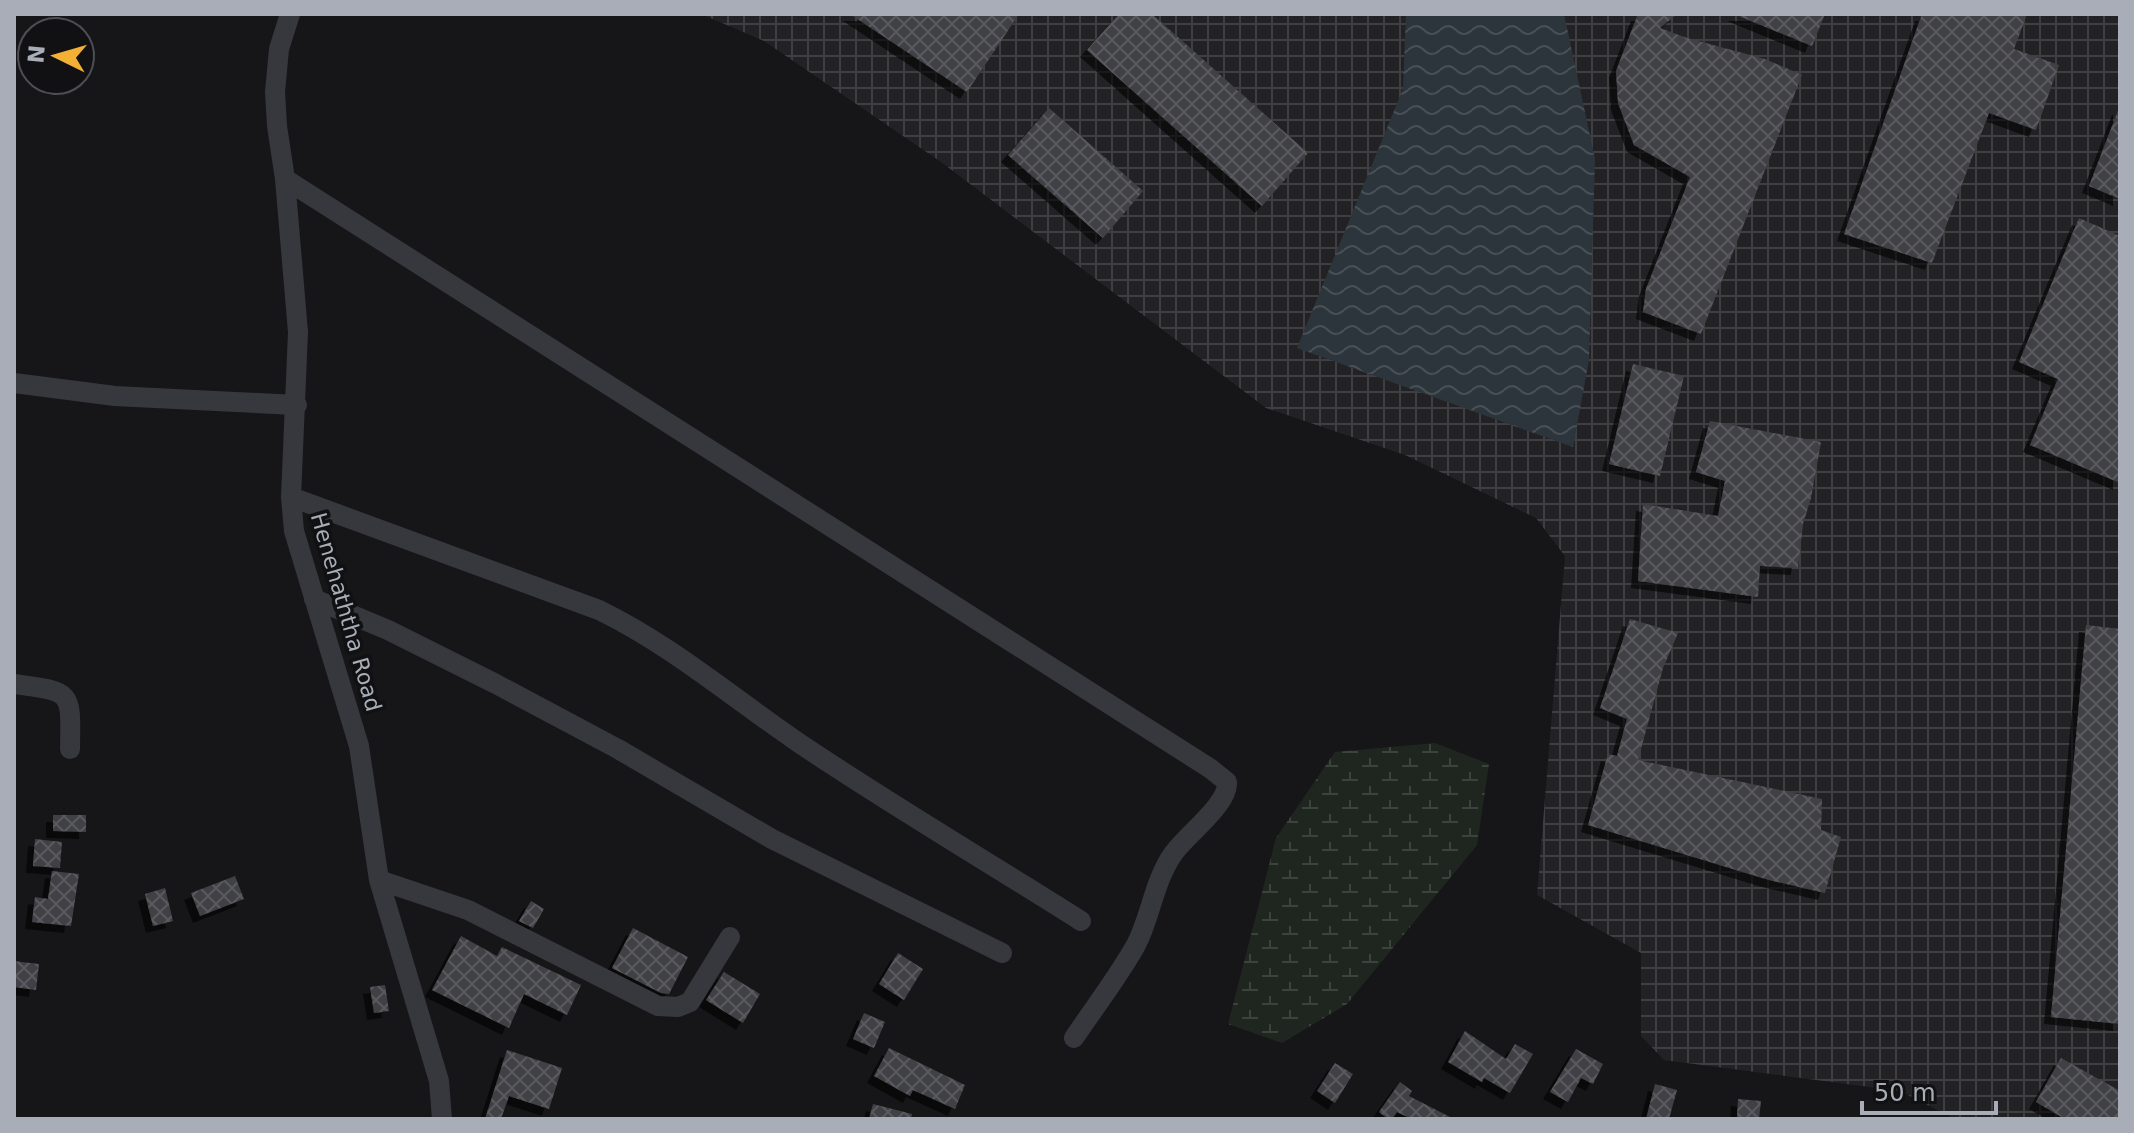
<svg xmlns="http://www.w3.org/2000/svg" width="2134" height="1133" viewBox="0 0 2134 1133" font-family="'DejaVu Sans',sans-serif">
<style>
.industrial{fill:url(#industrial-grid)}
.wetland{fill:url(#wetland-marsh)}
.water{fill:url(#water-waves)}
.building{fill:url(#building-cross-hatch);filter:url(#shadow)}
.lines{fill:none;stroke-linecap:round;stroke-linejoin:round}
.street{stroke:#37383d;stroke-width:20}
.labels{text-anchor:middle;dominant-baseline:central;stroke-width:7;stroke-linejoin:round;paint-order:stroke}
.street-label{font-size:22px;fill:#a8adb8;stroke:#111113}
</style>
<defs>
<pattern id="industrial-grid" width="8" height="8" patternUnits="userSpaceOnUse" patternTransform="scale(2)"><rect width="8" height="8" fill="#222225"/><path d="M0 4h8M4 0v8" fill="none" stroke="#3f3f43"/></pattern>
<pattern id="wetland-marsh" width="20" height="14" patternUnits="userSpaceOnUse" patternTransform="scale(2)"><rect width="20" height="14" fill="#1e261f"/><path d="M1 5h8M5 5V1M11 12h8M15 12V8" fill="none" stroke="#3c433d"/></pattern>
<pattern id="water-waves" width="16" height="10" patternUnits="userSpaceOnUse" patternTransform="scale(2)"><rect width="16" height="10" fill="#2c353c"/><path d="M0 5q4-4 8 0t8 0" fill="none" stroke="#485056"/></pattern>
<pattern id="building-cross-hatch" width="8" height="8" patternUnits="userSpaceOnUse" patternTransform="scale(2)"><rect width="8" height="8" fill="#404145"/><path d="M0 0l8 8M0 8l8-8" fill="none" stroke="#595a5e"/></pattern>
<filter id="shadow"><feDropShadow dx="-7" dy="7" stdDeviation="0" flood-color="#0009"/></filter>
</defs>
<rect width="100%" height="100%" fill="#161618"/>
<path class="industrial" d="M 701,14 L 2120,14 L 2120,1119 L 1955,1119 L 1900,1091 L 1664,1060 L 1641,1036 L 1641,953 L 1537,895 L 1565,556 L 1536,518 L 1405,455 L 1266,408 L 941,162 L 764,41 Z"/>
<path class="wetland" d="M 1435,743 L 1489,764 L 1477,845 L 1347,1004 L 1282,1043 L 1228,1024 L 1276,838 L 1335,752 Z"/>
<path class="water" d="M 1406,14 L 1564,14 L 1595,159 L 1589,360 L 1573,447 L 1297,348 L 1403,89 Z"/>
<path class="building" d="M 850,14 L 1019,14 L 967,92 Z
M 1119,14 L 1152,14 L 1308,153 L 1262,206 L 1087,50 Z
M 1638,14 L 1677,14 L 1660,28 L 1687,38 L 1765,59 L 1802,75 L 1701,334 L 1643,312 L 1646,289 L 1690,177 L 1634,145 L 1618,103 L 1616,71 Z
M 1734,14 L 1825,14 L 1812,46 Z
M 1922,14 L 2027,14 L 2014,49 L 2059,65 L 2036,130 L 1989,113 L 1932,263 L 1844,234 Z
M 1049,108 L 1143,191 L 1103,238 L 1008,155 Z
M 2119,108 L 2120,108 L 2120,199 L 2089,186 Z
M 2079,218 L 2120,236 L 2120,483 L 2030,445 L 2058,379 L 2019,362 Z
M 1633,364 L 1684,376 L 1660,476 L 1609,464 Z
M 1710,421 L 1821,442 L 1811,498 L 1803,524 L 1798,568 L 1760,566 L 1758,597 L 1638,581 L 1643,504 L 1718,516 L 1725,481 L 1696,472 Z
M 1630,619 L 1678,633 L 1663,668 L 1638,760 L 1822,799 L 1821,830 L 1841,837 L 1825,893 L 1769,880 L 1588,825 L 1608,754 L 1617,756 L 1627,719 L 1600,708 Z
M 2086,625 L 2120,629 L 2120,1024 L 2051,1017 Z
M 53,815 L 86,815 L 86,832 L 53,831 Z
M 35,839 L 62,842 L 60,868 L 33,866 Z
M 52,871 L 79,874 L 71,926 L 32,922 L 35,897 L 48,899 Z
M 235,876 L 244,899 L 200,916 L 191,893 Z
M 165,888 L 173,921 L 153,926 L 145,894 Z
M 531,901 L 544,909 L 533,928 L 519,921 Z
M 633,928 L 688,957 L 669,994 L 661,993 L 612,968 Z
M 461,936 L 497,956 L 502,947 L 581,985 L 567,1015 L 524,994 L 509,1028 L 432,990 Z
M 898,953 L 923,969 L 904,1000 L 879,984 Z
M 14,961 L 39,964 L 36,990 L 14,987 Z
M 724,972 L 760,994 L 743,1023 L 706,1000 Z
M 385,985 L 389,1011 L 374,1013 L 370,987 Z
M 864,1013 L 885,1022 L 874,1048 L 853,1039 Z
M 1465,1031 L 1506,1059 L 1515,1044 L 1533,1054 L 1510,1093 L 1484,1078 L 1482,1082 L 1448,1062 Z
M 889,1048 L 965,1085 L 955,1109 L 913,1090 L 910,1096 L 874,1076 Z
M 1576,1049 L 1603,1064 L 1593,1084 L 1581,1078 L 1568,1102 L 1550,1092 Z
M 507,1050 L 562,1068 L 549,1109 L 509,1096 L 501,1119 L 485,1119 Z
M 2061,1058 L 2120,1091 L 2120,1119 L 2065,1119 L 2036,1102 Z
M 1335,1063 L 1353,1074 L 1335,1103 L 1317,1091 Z
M 1400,1082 L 1412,1091 L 1409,1096 L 1454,1119 L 1412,1119 L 1397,1112 L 1392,1119 L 1388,1119 L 1379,1112 Z
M 1655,1084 L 1677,1090 L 1669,1119 L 1646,1119 Z
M 1738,1099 L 1761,1101 L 1759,1119 L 1737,1117 Z
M 873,1104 L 912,1114 L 911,1119 L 869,1119 Z"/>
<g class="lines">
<path class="street" d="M 290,14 L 279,49 L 275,92 L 277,126 L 285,179 L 298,332 L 291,497 L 294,531 L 359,746 L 379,880 L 439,1081 L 442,1119
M 285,179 L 1211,769 L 1227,782 C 1229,804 1186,835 1173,854 C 1154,881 1151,916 1136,945 C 1118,977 1094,1008 1074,1038
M 14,383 L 115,396 L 297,405
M 291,497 L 599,610 C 673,646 734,699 802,745 C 893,806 988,862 1081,921
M 314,599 L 388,630 L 496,684 L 618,749 L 772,839 L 1002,953
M 14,684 C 73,692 71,690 70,749
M 379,880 L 468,910 L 658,1006 L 678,1007 L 690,1002 L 730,937"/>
</g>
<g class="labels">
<g class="street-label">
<text transform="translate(346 612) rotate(74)">Henehaththa Road</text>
</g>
</g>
<rect width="2134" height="1133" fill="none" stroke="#a8adb8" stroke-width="32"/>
<g transform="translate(56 56) rotate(275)"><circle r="38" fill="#111113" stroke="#4d4f55" stroke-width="2"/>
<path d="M0-6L14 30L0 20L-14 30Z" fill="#f2b134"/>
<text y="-12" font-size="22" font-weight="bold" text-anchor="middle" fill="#a8adb8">N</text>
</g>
<path d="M1862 1101v12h134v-12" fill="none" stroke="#a8adb8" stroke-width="4"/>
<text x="1874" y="1101" font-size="24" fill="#a8adb8" stroke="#111113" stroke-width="6" paint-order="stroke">50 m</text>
</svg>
